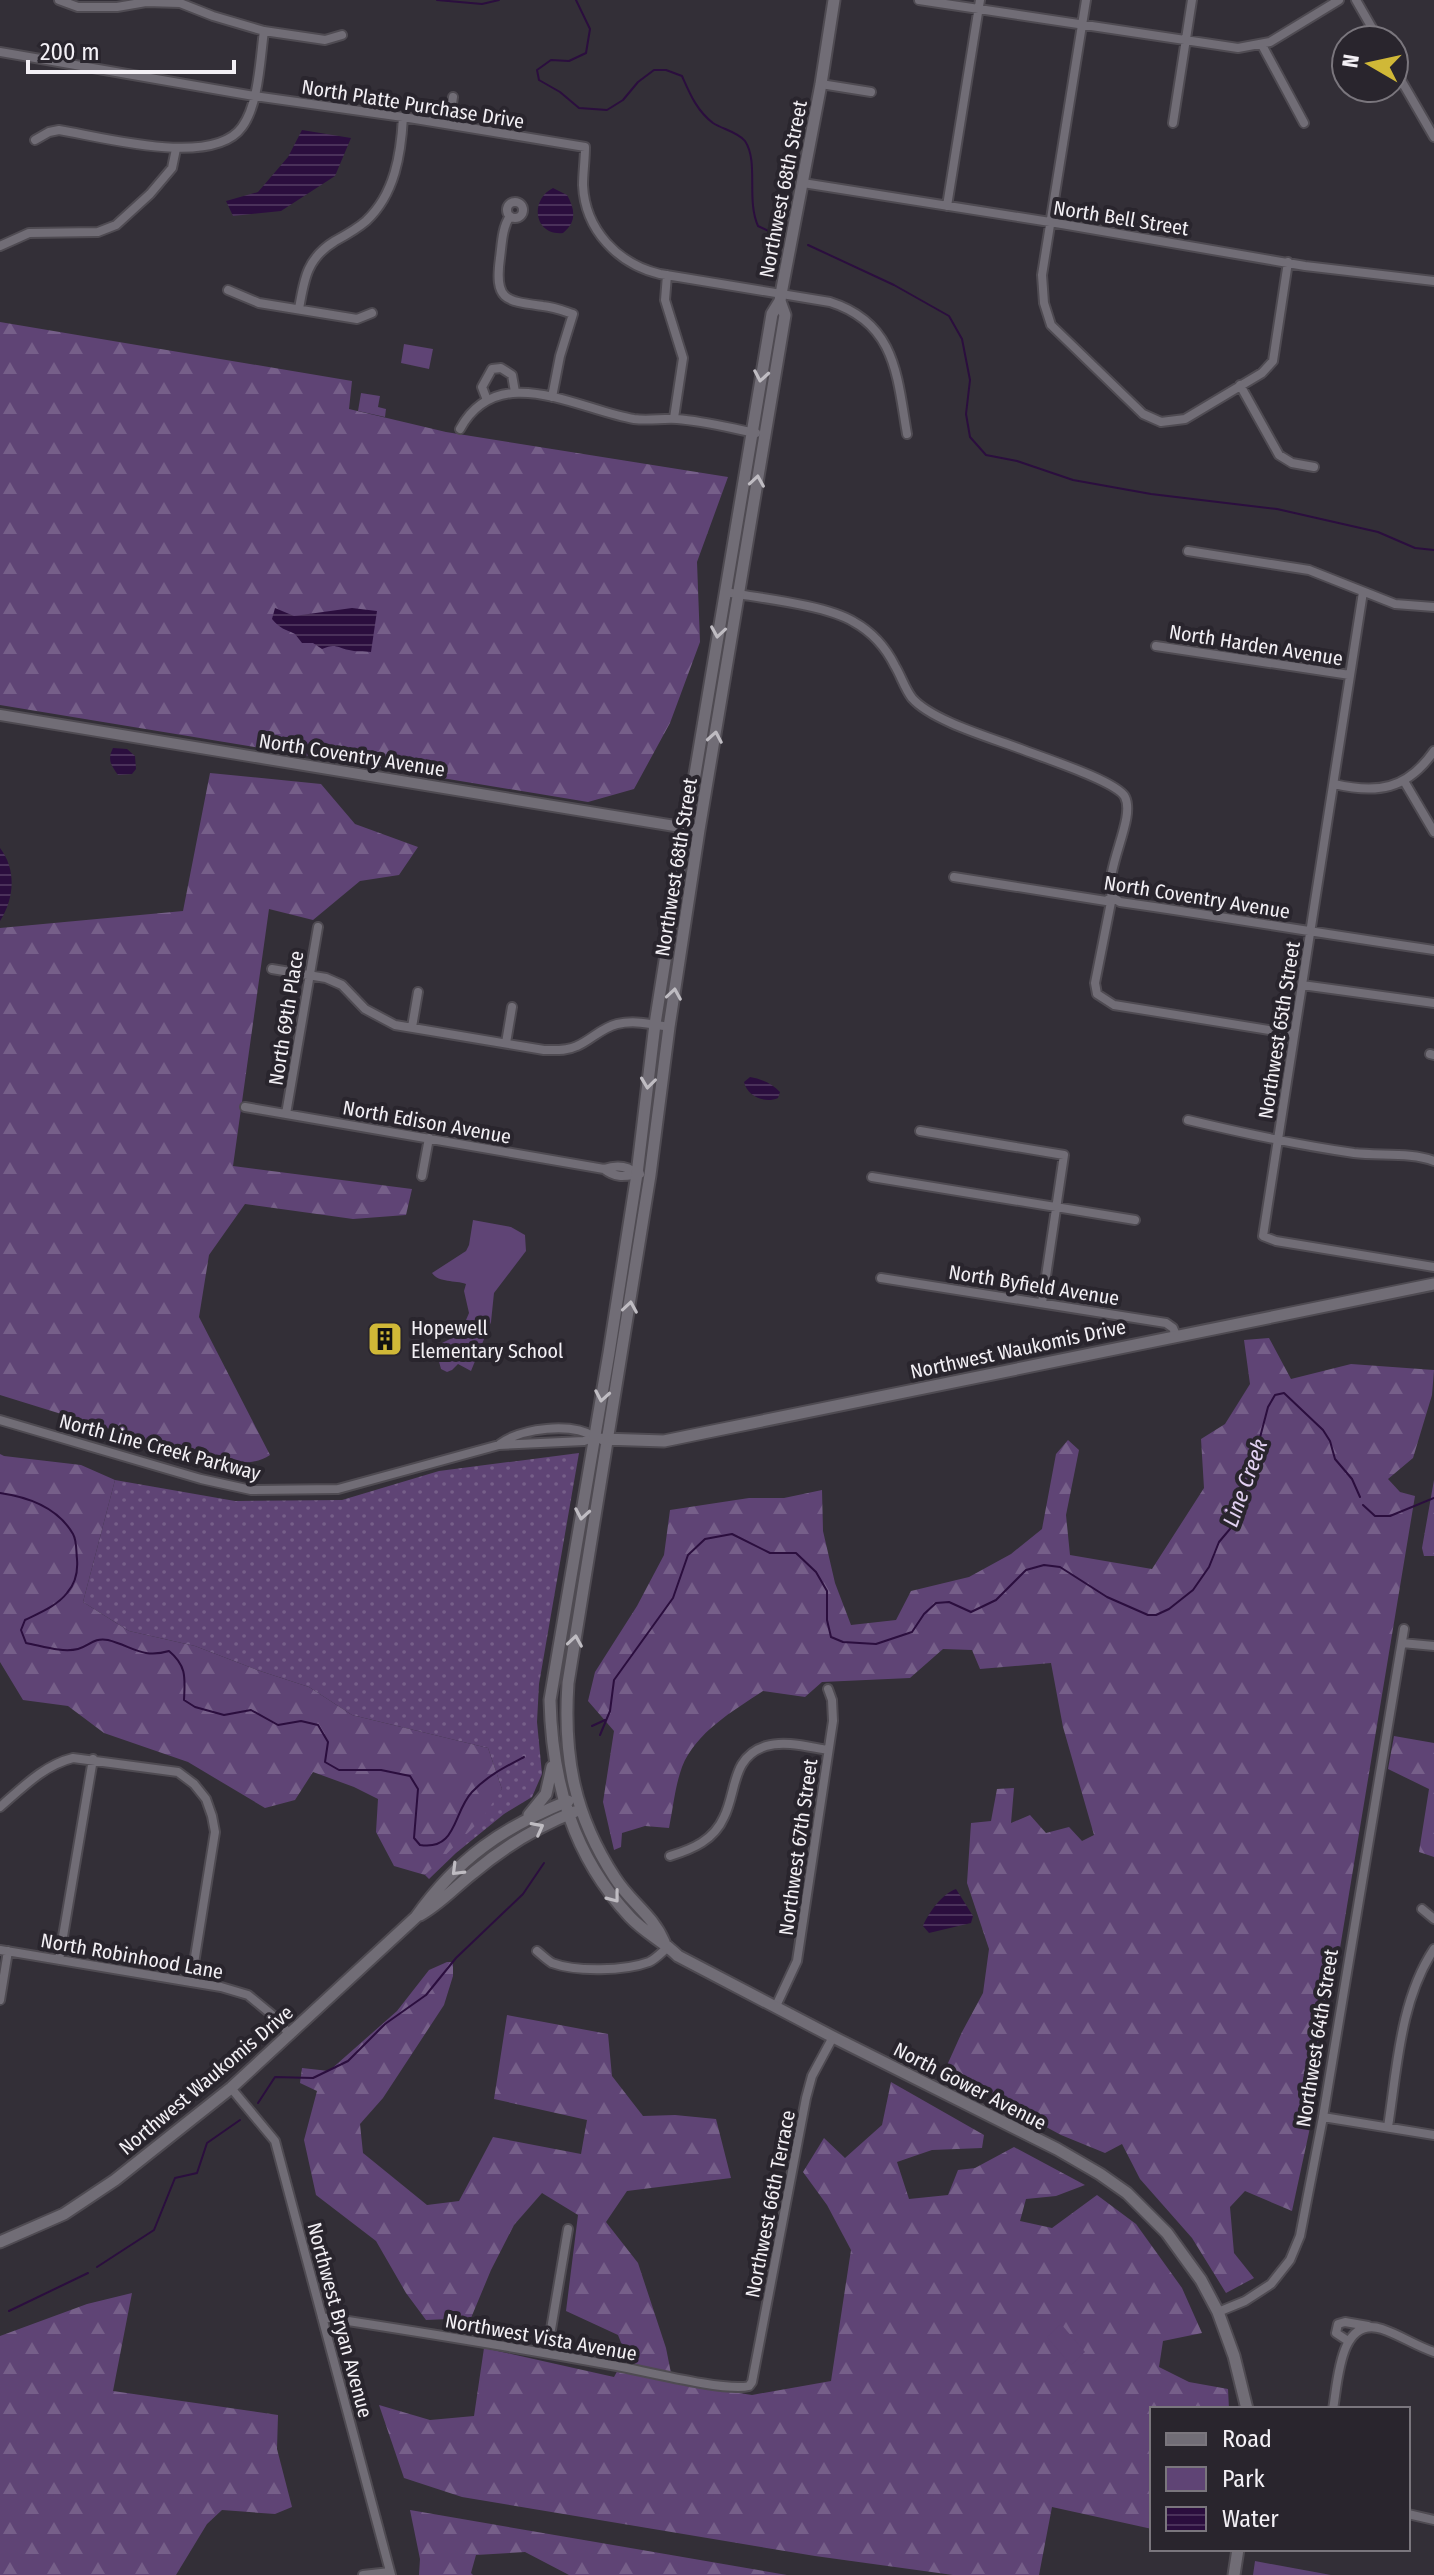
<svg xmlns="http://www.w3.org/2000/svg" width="1434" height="2575" viewBox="0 0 1434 2575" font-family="'Fira Sans Condensed',sans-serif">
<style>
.grass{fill:url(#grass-dots)}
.forest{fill:url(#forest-firs)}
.park{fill:#5f4475}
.water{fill:url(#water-rules)}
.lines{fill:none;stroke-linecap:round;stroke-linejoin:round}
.stream{stroke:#2b0e3e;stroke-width:2}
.minor-casing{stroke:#4f4b52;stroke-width:12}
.tertiary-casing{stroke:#4f4b52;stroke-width:14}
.secondary-casing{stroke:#4f4b52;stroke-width:15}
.minor{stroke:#716d76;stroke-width:8}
.tertiary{stroke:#716d76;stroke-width:10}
.secondary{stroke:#716d76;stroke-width:11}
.oneway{stroke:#bfbcc2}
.labels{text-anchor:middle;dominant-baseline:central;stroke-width:8;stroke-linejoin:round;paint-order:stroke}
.street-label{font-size:20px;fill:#f3f0f5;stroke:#29252d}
.poi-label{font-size:20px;fill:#f3f0f5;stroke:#29252d;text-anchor:start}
.water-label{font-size:22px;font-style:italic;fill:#e3d2f3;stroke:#29252d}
</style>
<defs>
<pattern id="grass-dots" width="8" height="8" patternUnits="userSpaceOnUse" patternTransform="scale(2)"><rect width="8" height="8" fill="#5f4475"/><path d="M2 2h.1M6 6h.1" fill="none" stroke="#765f89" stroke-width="1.8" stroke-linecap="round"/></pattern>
<pattern id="forest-firs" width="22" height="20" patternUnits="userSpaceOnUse" patternTransform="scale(2)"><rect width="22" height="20" fill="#5f4475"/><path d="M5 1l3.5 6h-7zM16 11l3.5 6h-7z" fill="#765f89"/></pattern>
<pattern id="water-rules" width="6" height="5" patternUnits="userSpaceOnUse" patternTransform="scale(2)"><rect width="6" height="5" fill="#2b0e3e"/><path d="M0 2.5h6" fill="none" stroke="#4a315a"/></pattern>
</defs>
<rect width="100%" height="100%" fill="#332f37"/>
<path class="grass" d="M 579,1453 L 539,1684 L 537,1722 L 542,1774 L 532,1797 L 504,1814 L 456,1853 L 429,1879 L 425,1875 L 502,1789 L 488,1748 L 352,1715 L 309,1687 L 257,1670 L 195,1646 L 129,1631 L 83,1602 L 115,1480 L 235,1501 L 342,1500 L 439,1471 Z"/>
<path class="forest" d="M 0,322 L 352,381 L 349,409 L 446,432 L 728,477 L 697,562 L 700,642 L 670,723 L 634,789 L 588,802 L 0,705 Z
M 210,773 L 321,784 L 355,824 L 418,847 L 399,875 L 360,881 L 313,920 L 269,909 L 233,1166 L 412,1189 L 406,1215 L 353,1219 L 245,1204 L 209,1255 L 199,1317 L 270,1455 C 255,1466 232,1462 213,1461 L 0,1395 L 0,928 L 183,911 Z
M 1269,1338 L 1291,1379 L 1351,1364 L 1434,1370 L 1432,1395 L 1413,1458 L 1388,1479 L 1400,1492 L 1415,1496 L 1311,2123 L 1292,2211 L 1245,2191 L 1230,2207 L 1234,2253 L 1254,2278 L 1226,2293 L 1192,2238 L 1140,2179 L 1122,2144 L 1105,2153 L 1061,2135 L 944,2072 L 962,2032 L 983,1993 L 989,1949 L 967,1883 L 971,1823 L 991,1821 L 997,1789 L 1014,1788 L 1011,1823 L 1030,1815 L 1046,1833 L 1069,1827 L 1082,1841 L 1094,1835 L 1063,1727 L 1051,1663 L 980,1669 L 972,1650 L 943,1649 L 910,1678 L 822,1682 L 805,1697 L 763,1691 C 733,1711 696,1732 682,1767 C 675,1786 673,1809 669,1828 L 645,1826 L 622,1833 L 621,1847 L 614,1850 L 603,1802 L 614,1731 L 588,1701 L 595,1672 L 637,1606 L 664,1555 L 670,1510 L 749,1498 L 784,1498 L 822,1490 L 823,1531 L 835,1583 L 851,1625 L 896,1620 L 911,1591 L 969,1577 L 1011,1554 L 1042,1529 L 1056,1454 L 1068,1440 L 1079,1450 L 1066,1515 L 1070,1555 L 1152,1569 L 1204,1488 L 1201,1439 L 1225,1424 L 1250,1384 L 1244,1340 Z
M 0,1454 L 4,1456 L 81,1465 L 115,1480 L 83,1602 L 129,1631 L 195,1646 L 257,1670 L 309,1687 L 352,1715 L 488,1748 L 502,1789 L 481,1820 L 425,1875 L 394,1866 L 376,1832 L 378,1799 L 354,1787 L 313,1772 L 295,1800 L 265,1808 L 188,1762 L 104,1733 L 68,1706 L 23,1700 L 0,1662 Z
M 1434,1480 L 1434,1556 L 1424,1556 L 1422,1548 Z
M 1394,1736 L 1434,1743 L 1434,1857 L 1419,1852 L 1429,1789 L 1388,1769 Z
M 447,1962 L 453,1962 L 453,1976 L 444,2005 L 383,2098 L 360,2124 L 363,2153 L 427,2205 L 459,2201 L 493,2137 L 581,2154 L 587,2120 L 494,2099 L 507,2015 L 608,2034 L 612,2076 L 643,2116 L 675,2115 L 716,2119 L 731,2178 L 627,2191 L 606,2222 L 638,2263 L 666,2348 L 673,2383 L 752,2395 L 831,2381 L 851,2250 L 827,2205 L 803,2172 L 824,2138 L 845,2158 L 882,2125 L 891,2082 L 984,2135 L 982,2148 L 932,2150 L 897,2162 L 909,2199 L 948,2195 L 958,2170 L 975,2168 L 1014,2147 L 1085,2185 L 1056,2196 L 1026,2199 L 1020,2221 L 1052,2228 L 1097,2195 L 1136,2224 L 1182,2288 L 1202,2333 L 1163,2341 L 1159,2367 L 1189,2382 L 1228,2389 L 1229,2409 L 1152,2409 L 1152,2529 L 1052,2507 L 1039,2575 L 953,2575 L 815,2556 L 462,2497 L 404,2478 L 379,2405 L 430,2420 L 474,2416 L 484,2348 L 614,2377 L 626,2355 L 618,2335 L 566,2311 L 578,2215 L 542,2193 L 514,2225 L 491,2270 L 471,2318 L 426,2320 L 406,2293 L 376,2241 L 316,2195 L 304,2140 L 317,2091 L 300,2083 L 302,2068 L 329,2071 L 397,2011 L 429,1970 Z
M 132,2293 L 113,2391 L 278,2415 L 277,2449 L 292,2507 L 275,2514 L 222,2510 L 207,2524 L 176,2575 L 0,2575 L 0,2336 L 87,2304 Z
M 410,2510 L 787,2575 L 569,2575 L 525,2552 L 476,2555 L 471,2573 L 473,2575 L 419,2575 L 420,2559 Z"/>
<path class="park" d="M 404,344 L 433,349 L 429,369 L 401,363 Z
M 361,393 L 380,396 L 378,407 L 386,409 L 385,417 L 358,411 Z
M 473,1220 L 511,1227 L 525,1235 L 526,1251 L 494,1293 L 491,1322 L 471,1371 L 458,1364 L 452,1370 L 447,1372 L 441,1369 L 438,1358 L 443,1352 L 442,1343 L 460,1334 L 469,1313 L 464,1291 L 466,1284 C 455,1280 439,1283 432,1273 L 466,1251 L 469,1245 Z
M 1061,2324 L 1085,2352 L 1071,2365 L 1047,2337 Z
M 1255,2561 L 1331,2575 L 1253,2575 Z"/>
<path class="water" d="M 302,130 L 351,138 L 335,176 L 281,211 L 233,216 L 226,201 L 258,192 L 288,157 Z
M 553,188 L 567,195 C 575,209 577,222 563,233 C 534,236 529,200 553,188 Z
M 275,608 L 294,616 L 352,608 L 377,611 L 371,652 C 364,651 355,652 349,650 C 336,647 335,643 322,649 L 313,643 L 302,643 L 295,634 C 285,629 280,629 272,619 Z
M 113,748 L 127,749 L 135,756 L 136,769 L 132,774 L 118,775 C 111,765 107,760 113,748 Z
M 0,848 C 17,870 14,899 0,921 Z
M 750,1077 C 761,1079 772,1083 780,1092 L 778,1098 C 765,1104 747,1096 744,1082 Z
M 956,1889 L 973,1916 L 971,1923 L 929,1933 L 923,1926 C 929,1912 942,1894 956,1889 Z"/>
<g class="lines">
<path class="stream" d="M 437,0 L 482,4 L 499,0
M 576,0 L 590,29 L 586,53 L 569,61 L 551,60 L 537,70 L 539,80 L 560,92 L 579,108 L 607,110 L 623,100 L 638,82 L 654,70 L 666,70 L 682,76 C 690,94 697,111 713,123 C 722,129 738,132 745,141 C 759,162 746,199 758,226 L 777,235
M 808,245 L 894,285 L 949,316 L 962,339 L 970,380 L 966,414 L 970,437 L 986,455 L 1017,461 L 1073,480 L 1151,494 L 1277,509 L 1378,532 L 1415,548 L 1434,550
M 0,1493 C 28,1497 58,1508 73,1534 C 77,1541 76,1551 77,1559 C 78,1571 75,1584 67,1593 C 57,1606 39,1613 25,1620 L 21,1630 L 26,1643 C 42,1646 62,1653 78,1649 C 89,1646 94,1637 108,1640 C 132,1646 142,1659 169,1651 C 187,1666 185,1678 184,1700 L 195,1707 L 224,1715 L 251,1710 L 278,1725 L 301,1721 L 318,1725 L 328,1742 L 325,1762 L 339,1770 L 381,1770 L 410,1776 L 418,1789 L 414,1838 L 420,1845 C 457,1851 453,1812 472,1792 C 487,1776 505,1767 524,1757
M 1363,1505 L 1375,1516 L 1390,1516 L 1434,1498
M 592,1726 L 605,1720
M 600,1735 L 610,1711 L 614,1680 L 673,1598 L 688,1555 L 705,1539 L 732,1534 L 770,1553 L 796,1553 L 816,1572 L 827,1591 L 827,1620 L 831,1637 L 843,1642 L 876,1644 L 912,1632 L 924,1614 L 936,1603 L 949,1602 L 971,1612 L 996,1600 L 1026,1570 L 1044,1565 L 1060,1567 L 1107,1597 L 1148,1615 L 1156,1615 L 1169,1609 L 1193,1590 L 1209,1567 L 1219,1542 L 1235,1523 L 1242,1506 L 1268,1407 L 1275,1395 L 1284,1393 L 1323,1430 L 1330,1441 L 1335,1459 L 1352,1479 L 1360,1497
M 258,2103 L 275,2077 L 313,2078 L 348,2061 L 385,2024 L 426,1995 L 456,1958 L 523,1894 L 544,1863
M 97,2267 L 154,2230 L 175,2178 L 197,2173 L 207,2143 L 240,2120
M 9,2311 L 88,2273"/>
<defs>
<path id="minor" d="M 59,0 L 78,7 L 117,7 L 146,2 L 180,3 L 213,16 L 264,31 L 325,40 L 342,35
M 919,0 L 1238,48 L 1270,42 L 1339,0
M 1086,0 L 1042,275 L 1044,303 L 1051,325 L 1143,414 L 1161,422 L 1185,419 L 1262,373 L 1273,361 L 1288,262
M 1356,0 L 1379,40
M 1262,45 L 1304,123
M 0,52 L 254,96 L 403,117 L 585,147 C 585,160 583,173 583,185 C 585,230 618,264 660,274 L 830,302 C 896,323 897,376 907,434
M 1394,68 L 1434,137
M 821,84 L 871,92
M 1173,123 L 1192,0
M 449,124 L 453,97
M 35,140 L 49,132 L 59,130 C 102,137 213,168 242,127 C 259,104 260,59 264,31
M 803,183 L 1050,222 L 1305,266 L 1434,281
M507 210a8 8 0 1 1 16 0a8 8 0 1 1-16 0Z
M 947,206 L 980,0
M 510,216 C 502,228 502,243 500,258 C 494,301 506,301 543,306 C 554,307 564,311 573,314 L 560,356 L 552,397
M 0,246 L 29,233 L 98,232 L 116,225 L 150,194 L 172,168 L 176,149
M 667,275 L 665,300 L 683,358 L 674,418
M 228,290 L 259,303 L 357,319 L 372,313
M 299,309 C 304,279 307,258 335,241 C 346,235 357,229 366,221 C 395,194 401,154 403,117
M 1240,385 L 1279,455 L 1292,463 L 1314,467
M 487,400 L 482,387 L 492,369 L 501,368 L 512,375 L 515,392
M 460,429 C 498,359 579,410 634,419 C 649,421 663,418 677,419 C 704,421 730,428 756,433
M 1188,551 L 1309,570 L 1395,604 L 1434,607
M 725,592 C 759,598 827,605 854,622 C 872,632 886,648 895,666 C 901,676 905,689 912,698 C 932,721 992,738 1021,749 C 1041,757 1117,781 1125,797 C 1136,819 1103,870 1112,897 L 1095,983 L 1097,994 L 1114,1005 L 1294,1034
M 1363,592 L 1263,1236 L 1276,1241 L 1434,1267
M 1156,646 L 1350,675
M 1404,781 L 1434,832
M 1334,784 C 1377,794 1407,790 1434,751
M 954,877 L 1106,901 L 1112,897 L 1120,902 C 1225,917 1329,935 1434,950
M 272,969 L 326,978 L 342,985 L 365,1009 L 395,1025 L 544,1050 C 555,1050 567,1051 577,1046 C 591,1040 601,1028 617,1024 C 634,1020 652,1024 669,1027
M 1302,985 L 1434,1003
M 412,1027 L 418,992
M 506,1043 L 512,1007
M 1430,1054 L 1434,1055
M 245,1107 L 604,1169 C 616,1165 627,1165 637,1174
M 286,1114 L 318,927
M 1188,1120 C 1242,1133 1298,1145 1354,1153 C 1379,1156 1412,1152 1434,1161
M 920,1131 L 1064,1155 L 1042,1303
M 604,1169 C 617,1179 625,1176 640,1174
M 422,1176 L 429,1138
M 872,1177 L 1135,1220
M 881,1278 L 1166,1323 L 1173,1328 L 1176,1335
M 0,1420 L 201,1479 L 251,1490 L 338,1489 L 499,1445 L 584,1441 L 595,1437
M 500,1444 C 522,1428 571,1422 595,1437
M 1402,1643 L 1434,1646
M 0,1807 C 22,1788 44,1765 73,1758 L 178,1772 L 194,1784 L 206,1799 L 212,1816 L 215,1832 L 191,1982
M 670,1856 C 693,1849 714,1840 724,1817 C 737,1791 731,1757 766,1746 C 785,1740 809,1747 828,1750
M 1422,1909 L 1434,1919
M 0,1950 L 221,1987 L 248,1995 L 276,2018 L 290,2035
M 537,1951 C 542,1955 547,1960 552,1963 C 576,1972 625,1971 649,1962 C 656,1959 663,1951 669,1946
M 59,1960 L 93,1759
M 0,2000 L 8,1951
M 776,2006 L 797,1961 L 833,1721 L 832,1700 L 828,1689
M 231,2088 L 275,2141 L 391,2575
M 1323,2117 L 1434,2135
M 1388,2127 C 1397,2069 1400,2000 1434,1949
M 1218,2312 L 1245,2301 L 1271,2284 L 1290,2260 L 1300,2236 L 1323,2117 L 1404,1629
M 322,2317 C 420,2332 519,2348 617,2366 C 644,2371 727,2392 749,2386 L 752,2382 L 806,2098 L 812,2076 L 833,2037
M 1348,2341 L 1336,2333 L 1338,2324 L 1345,2322 L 1368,2326
M 547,2353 L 568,2229
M 1333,2409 C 1338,2383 1339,2315 1382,2329 C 1400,2335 1416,2346 1434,2352
M 1408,2514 L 1434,2520
M 363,2575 L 390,2572"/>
<path id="tertiary" d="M 0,715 C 231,753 462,791 693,829"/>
<path id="secondary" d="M 780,301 L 772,314 L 686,828 L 655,1024 L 637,1174 L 609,1353 L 550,1700 C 552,1782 573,1856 630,1917 C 645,1933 663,1941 678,1956 L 833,2037 L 1057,2149 L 1100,2174 L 1127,2193 L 1167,2233 L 1201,2280 L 1218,2312 L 1234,2356 L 1247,2409
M 603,1439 L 664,1441 L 703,1433 L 1434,1284
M 529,1815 L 546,1794 L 552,1767
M 420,1915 C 440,1904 455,1887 473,1873 C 504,1847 536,1827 574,1812
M 664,1942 C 652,1914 631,1903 615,1878 C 574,1815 563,1757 568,1683 L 650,1175 L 669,1027 L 699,830 L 785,315 L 780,301 L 781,294 L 821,84 L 834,0
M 0,2242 L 64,2214 L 115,2180 L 231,2088 L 416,1917 C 458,1858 502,1828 568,1801
M 1234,2575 L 1238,2549"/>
</defs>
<use href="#minor" class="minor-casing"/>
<use href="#tertiary" class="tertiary-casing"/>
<use href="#secondary" class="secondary-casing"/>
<use href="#minor" class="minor"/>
<use href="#tertiary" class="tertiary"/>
<use href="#secondary" class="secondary"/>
</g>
<defs><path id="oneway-chevron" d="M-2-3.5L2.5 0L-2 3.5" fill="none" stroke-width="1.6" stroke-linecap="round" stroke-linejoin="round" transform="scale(2)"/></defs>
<g class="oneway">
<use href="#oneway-chevron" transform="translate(761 376) rotate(100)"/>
<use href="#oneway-chevron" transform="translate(757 481) rotate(-81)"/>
<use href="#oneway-chevron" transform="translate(718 632) rotate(99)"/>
<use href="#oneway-chevron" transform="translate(715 737) rotate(-80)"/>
<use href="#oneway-chevron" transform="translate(674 994) rotate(-81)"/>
<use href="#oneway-chevron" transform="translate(648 1083) rotate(97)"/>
<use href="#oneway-chevron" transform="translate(630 1307) rotate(-81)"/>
<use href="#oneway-chevron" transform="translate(602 1396) rotate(100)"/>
<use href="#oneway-chevron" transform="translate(582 1514) rotate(100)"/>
<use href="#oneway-chevron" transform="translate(575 1641) rotate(-81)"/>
<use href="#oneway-chevron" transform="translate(538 1828) rotate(-28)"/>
<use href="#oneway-chevron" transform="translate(457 1870) rotate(135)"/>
<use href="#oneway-chevron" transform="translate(614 1897) rotate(52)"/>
</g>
<defs>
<symbol id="building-square" viewBox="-11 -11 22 22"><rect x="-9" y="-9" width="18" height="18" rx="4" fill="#d0b837" stroke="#29252d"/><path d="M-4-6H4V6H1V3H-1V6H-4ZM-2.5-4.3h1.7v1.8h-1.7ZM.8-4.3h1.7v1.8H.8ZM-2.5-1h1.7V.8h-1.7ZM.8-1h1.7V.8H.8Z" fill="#111"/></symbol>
</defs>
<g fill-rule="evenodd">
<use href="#building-square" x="365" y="1319" width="40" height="40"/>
</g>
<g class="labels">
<g class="street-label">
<text transform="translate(413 104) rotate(9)">North Platte Purchase Drive</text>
<text transform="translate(783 189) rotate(-79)">Northwest 68th Street</text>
<text transform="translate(1121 218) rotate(9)">North Bell Street</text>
<text transform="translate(1256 645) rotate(9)">North Harden Avenue</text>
<text transform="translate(352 755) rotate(9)">North Coventry Avenue</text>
<text transform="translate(676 867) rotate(-81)">Northwest 68th Street</text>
<text transform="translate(1197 897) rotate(9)">North Coventry Avenue</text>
<text transform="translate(286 1018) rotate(-81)">North 69th Place</text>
<text transform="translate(1279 1030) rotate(-81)">Northwest 65th Street</text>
<text transform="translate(427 1122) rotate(10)">North Edison Avenue</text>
<text transform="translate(1034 1285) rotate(9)">North Byfield Avenue</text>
<text transform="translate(1018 1349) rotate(-12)">Northwest Waukomis Drive</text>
<text transform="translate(160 1447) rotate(15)">North Line Creek Parkway</text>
<text transform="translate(798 1847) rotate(-82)">Northwest 67th Street</text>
<text transform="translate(132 1956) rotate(10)">North Robinhood Lane</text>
<text transform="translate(1317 2038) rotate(-81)">Northwest 64th Street</text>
<text transform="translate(206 2080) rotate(-40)">Northwest Waukomis Drive</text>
<text transform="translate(970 2086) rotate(27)">North Gower Avenue</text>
<text transform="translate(770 2204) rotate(-79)">Northwest 66th Terrace</text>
<text transform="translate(340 2320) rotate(75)">Northwest Bryan Avenue</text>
<text transform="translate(541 2337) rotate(10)">Northwest Vista Avenue</text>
</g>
<g class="poi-label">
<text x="411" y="1328">Hopewell<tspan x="411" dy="23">Elementary School</tspan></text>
</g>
<g class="water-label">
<text transform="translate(1245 1483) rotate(-70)">Line Creek</text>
</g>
</g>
<rect x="1150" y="2407" width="260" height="144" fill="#29252d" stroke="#7a767d" stroke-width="2"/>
<rect x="1166" y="2433" width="40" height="12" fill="#716d76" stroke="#7a767d" stroke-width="2"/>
<text x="1222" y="2447" font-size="24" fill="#f3f0f5">Road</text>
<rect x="1166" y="2467" width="40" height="24" fill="#5f4475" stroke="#7a767d" stroke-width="2"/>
<text x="1222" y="2487" font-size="24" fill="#f3f0f5">Park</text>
<rect x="1166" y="2507" width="40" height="24" fill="url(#water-rules)" stroke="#7a767d" stroke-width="2"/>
<text x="1222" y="2527" font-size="24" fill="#f3f0f5">Water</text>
<g transform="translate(1370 64) rotate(279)"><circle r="38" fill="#29252d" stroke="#7a767d" stroke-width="2"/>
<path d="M0-6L14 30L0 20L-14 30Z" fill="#d0b837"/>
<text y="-12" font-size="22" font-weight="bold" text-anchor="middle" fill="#f3f0f5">N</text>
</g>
<path d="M28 60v12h206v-12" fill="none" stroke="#f3f0f5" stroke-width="4"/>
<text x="40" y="60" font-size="24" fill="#f3f0f5" stroke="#29252d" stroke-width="6" paint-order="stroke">200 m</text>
</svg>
